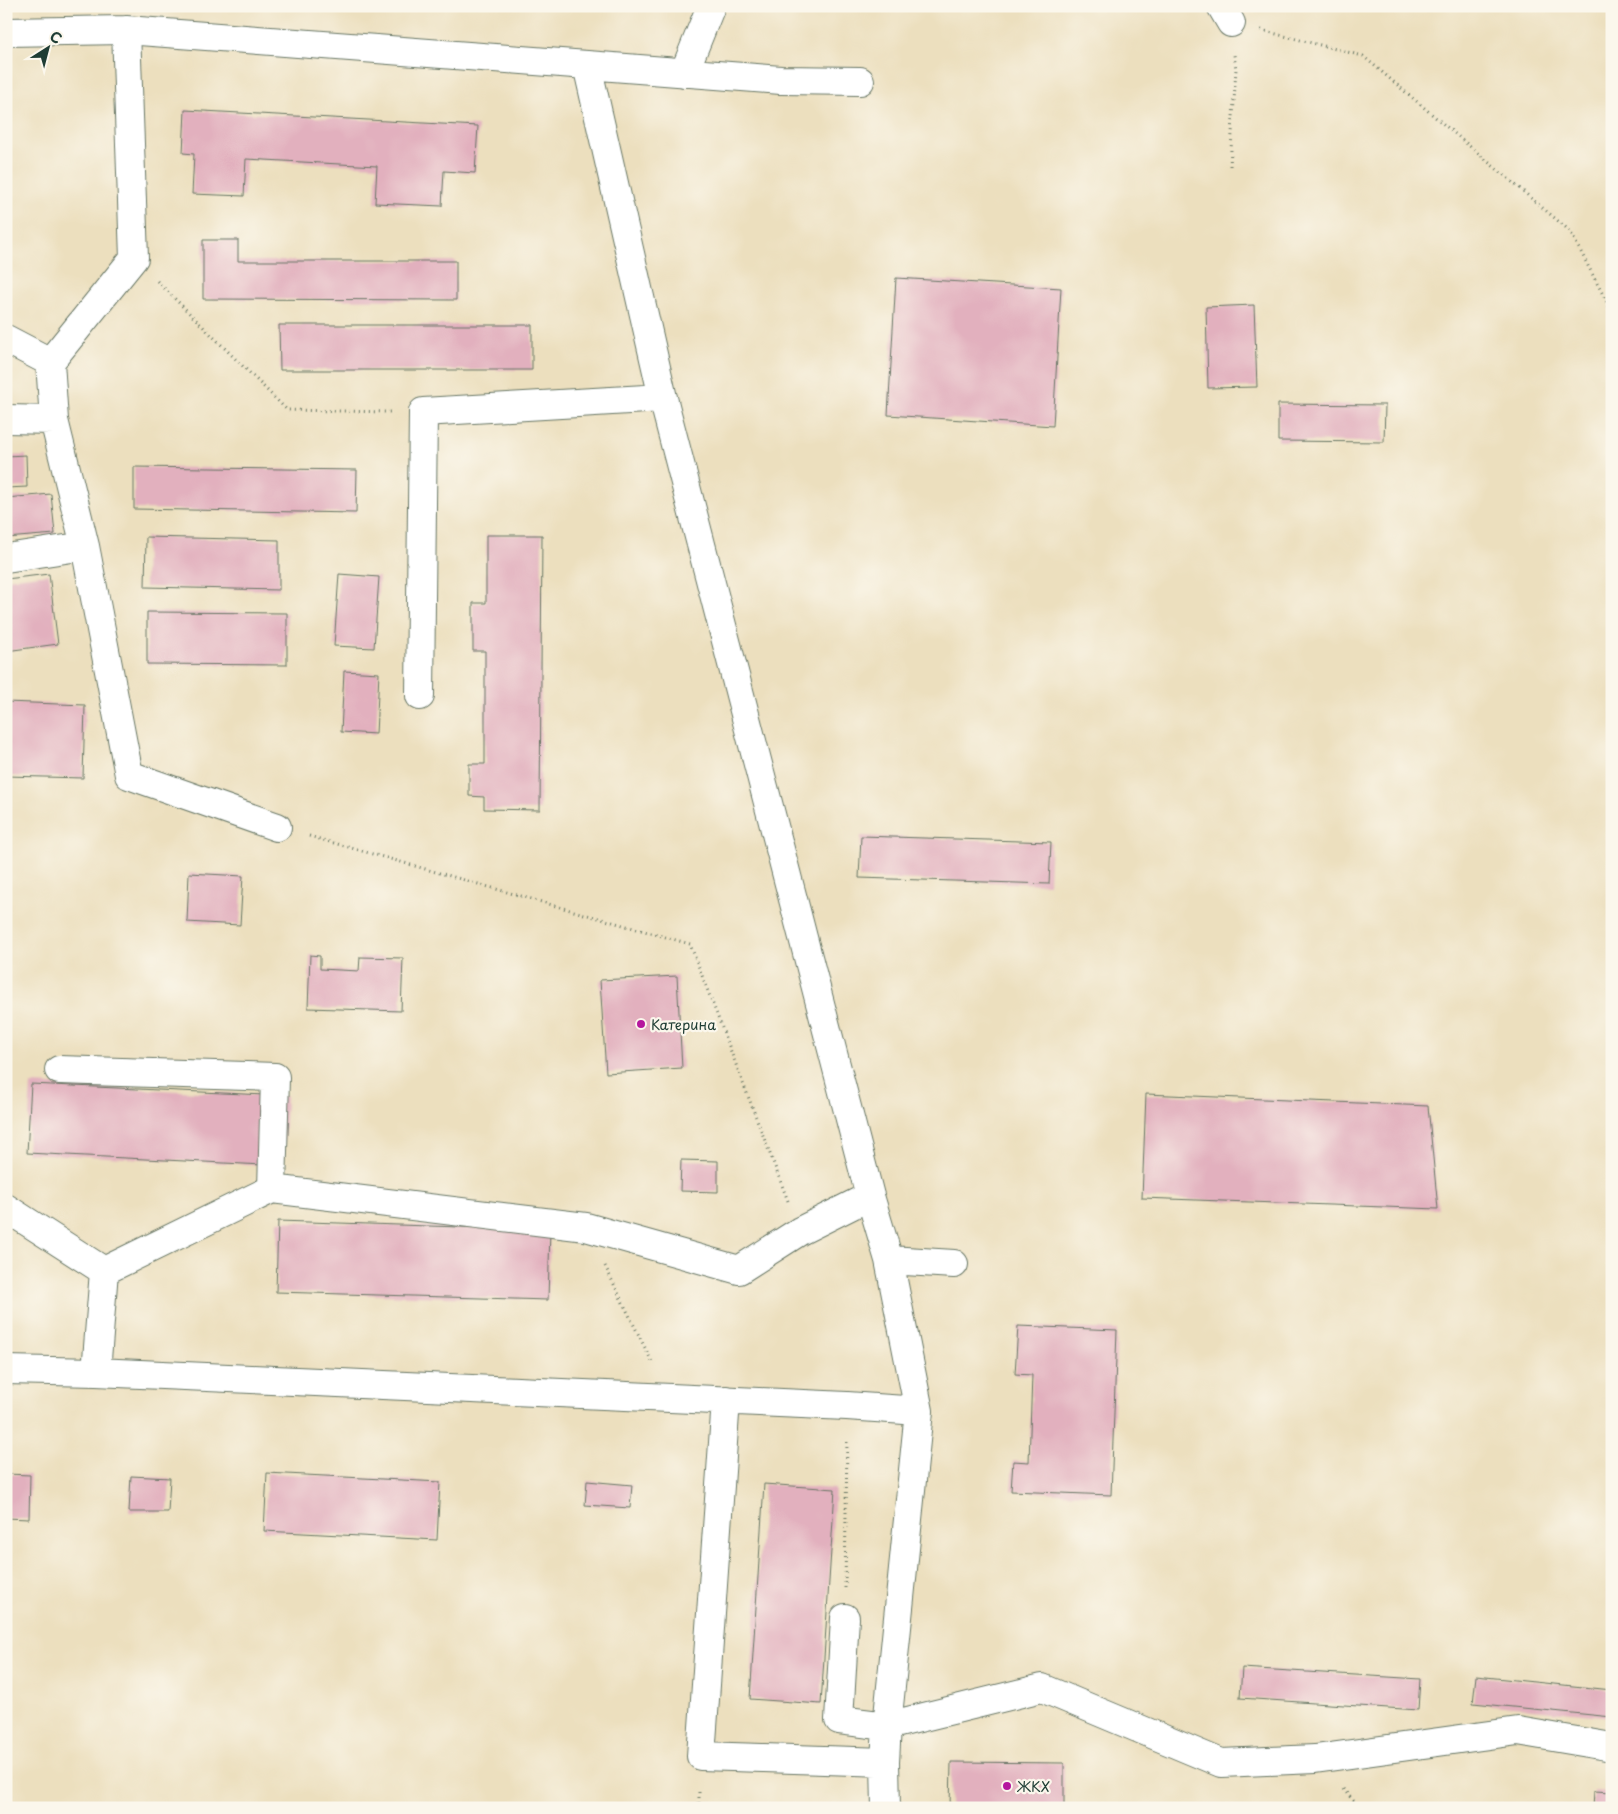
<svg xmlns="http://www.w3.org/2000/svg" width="1618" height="1814" viewBox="0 0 1618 1814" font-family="'Playpen Sans',sans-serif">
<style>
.building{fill:#e2b0be}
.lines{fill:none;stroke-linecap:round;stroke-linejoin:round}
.minor-casing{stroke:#677664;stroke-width:30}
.path{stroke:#677664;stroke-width:3;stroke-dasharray:1 4;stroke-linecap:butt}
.minor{stroke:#fff;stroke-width:28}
.poi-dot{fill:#b5179e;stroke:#fbf7ec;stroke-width:2}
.labels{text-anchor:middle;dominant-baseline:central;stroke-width:4.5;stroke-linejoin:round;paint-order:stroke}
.poi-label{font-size:14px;fill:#1f3d34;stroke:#fbf7ec;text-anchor:start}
</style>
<rect width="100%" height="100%" fill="#fbf7ec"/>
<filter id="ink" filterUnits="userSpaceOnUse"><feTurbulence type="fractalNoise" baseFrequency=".02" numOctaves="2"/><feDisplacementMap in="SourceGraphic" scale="10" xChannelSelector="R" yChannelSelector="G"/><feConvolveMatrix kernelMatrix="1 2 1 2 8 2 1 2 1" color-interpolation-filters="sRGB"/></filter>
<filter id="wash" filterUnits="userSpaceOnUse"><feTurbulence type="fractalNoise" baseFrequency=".0096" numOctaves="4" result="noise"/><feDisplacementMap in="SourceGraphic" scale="20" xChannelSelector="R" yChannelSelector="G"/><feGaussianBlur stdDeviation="1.12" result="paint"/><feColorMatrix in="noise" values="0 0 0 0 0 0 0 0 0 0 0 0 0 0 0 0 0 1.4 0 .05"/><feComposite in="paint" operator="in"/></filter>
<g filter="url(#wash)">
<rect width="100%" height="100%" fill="#ecdfbe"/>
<g id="blocks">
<path class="building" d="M 185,110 L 478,126 L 475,173 L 444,171 L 442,206 L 375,203 L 377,166 L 246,159 L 244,196 L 192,194 L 194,154 L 183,153 Z
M 203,240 L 238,240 L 238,261 L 456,261 L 456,300 L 203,299 Z
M 896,278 L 1061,288 L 1053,426 L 888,415 Z
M 1254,305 L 1257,387 L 1208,388 L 1206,307 Z
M 279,325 L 532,325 L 532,370 L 280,370 Z
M 1278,404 L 1385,405 L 1384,442 L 1278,441 Z
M 26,455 L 27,487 L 6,488 L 6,456 Z
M 134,467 L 357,470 L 356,513 L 134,509 Z
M 51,494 L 55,534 L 6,538 L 6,498 Z
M 486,535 L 542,535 L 540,810 L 484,809 L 484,797 L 469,796 L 469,764 L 485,764 L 485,651 L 473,651 L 473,603 L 486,603 Z
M 146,537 L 279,540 L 279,590 L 145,587 Z
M 49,574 L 58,644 L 6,651 L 6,579 Z
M 339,574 L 379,577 L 374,648 L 334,646 Z
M 147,612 L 287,613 L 287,665 L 147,664 Z
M 344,671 L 379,673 L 376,734 L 341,732 Z
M 6,702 L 85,705 L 83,778 L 6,776 Z
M 861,836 L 1051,842 L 1049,884 L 859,878 Z
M 189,873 L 243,876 L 240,925 L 187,922 Z
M 310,955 L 320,956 L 320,969 L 359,971 L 360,957 L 403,958 L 401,1011 L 308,1008 Z
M 677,976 L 682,1068 L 606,1073 L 600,980 Z
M 31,1084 L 286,1096 L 283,1166 L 27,1153 Z
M 1146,1094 L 1428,1106 L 1438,1209 L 1142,1198 Z
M 681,1160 L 718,1161 L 718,1192 L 680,1191 Z
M 278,1221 L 550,1230 L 548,1300 L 276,1292 Z
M 1018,1326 L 1117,1330 L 1111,1495 L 1011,1491 L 1013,1461 L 1029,1462 L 1032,1375 L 1015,1374 Z
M 267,1473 L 440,1482 L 437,1540 L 264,1531 Z
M 6,1474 L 30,1475 L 29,1519 L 6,1518 Z
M 131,1476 L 170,1478 L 168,1512 L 129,1512 Z
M 587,1481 L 632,1485 L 630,1508 L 585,1505 Z
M 764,1484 L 835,1489 L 821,1704 L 750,1699 Z
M 1242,1668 L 1420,1679 L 1418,1710 L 1240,1698 Z
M 1476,1676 L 1612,1690 L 1612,1717 L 1473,1703 Z
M 951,1762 L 1064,1763 L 1064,1808 L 950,1808 Z
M 1594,1791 L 1612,1792 L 1612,1808 L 1593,1808 Z"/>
</g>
</g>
<g filter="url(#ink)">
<use href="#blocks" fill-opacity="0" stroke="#677664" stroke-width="1"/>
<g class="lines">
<defs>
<path id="minor" d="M 1221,6 L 1231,23
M 6,32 L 126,30 L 587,65 L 663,398 L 870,1196 L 889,1260 L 919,1411 L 887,1726 L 885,1762 L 886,1808
M 587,65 L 781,80 L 860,81
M 684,73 L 711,6
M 6,339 L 50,362 L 134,258 L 126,30
M 6,419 L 54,420 L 50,362
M 85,546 L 129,775 L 277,827
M 6,558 L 85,546 L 54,420
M 420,696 L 423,412 L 663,398
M 59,1070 L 275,1077 L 272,1189 L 586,1227 L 739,1270 L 800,1231 L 870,1196
M 6,1208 L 104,1271 L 272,1189
M 889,1260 L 954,1264
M 6,1370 L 96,1372 L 847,1406 L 919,1411
M 96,1372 L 104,1271
M 726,1400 L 701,1756 L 885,1762
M 845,1618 L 839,1720 L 887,1726 L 1042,1688 L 1221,1763 L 1315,1759 L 1518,1731 L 1612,1747"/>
</defs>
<use href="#minor" class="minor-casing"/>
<path class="path" d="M 1261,30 L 1363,56 L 1570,231 L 1612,312
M 1230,166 L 1236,69 L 1234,55
M 157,281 L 287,410 L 390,412
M 309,836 L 690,944 L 788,1201
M 605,1266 L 653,1364
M 845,1588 L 847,1439
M 1343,1789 L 1360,1808
M 699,1808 L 699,1789"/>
<use href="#minor" class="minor"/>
</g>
</g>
<g class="poi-dot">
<circle cx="641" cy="1024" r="5"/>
<circle cx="1007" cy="1786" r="5"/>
</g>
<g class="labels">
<g class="poi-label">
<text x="651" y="1024">Катерина</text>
<text x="1017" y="1786">ЖКХ</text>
</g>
</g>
<rect width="1618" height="1814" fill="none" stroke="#fbf7ec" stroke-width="25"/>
<g transform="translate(48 48) rotate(36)" stroke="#fbf7ec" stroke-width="4" paint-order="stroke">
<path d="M0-4L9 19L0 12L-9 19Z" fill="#1f3d34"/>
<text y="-8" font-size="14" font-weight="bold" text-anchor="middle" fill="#1f3d34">С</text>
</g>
</svg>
